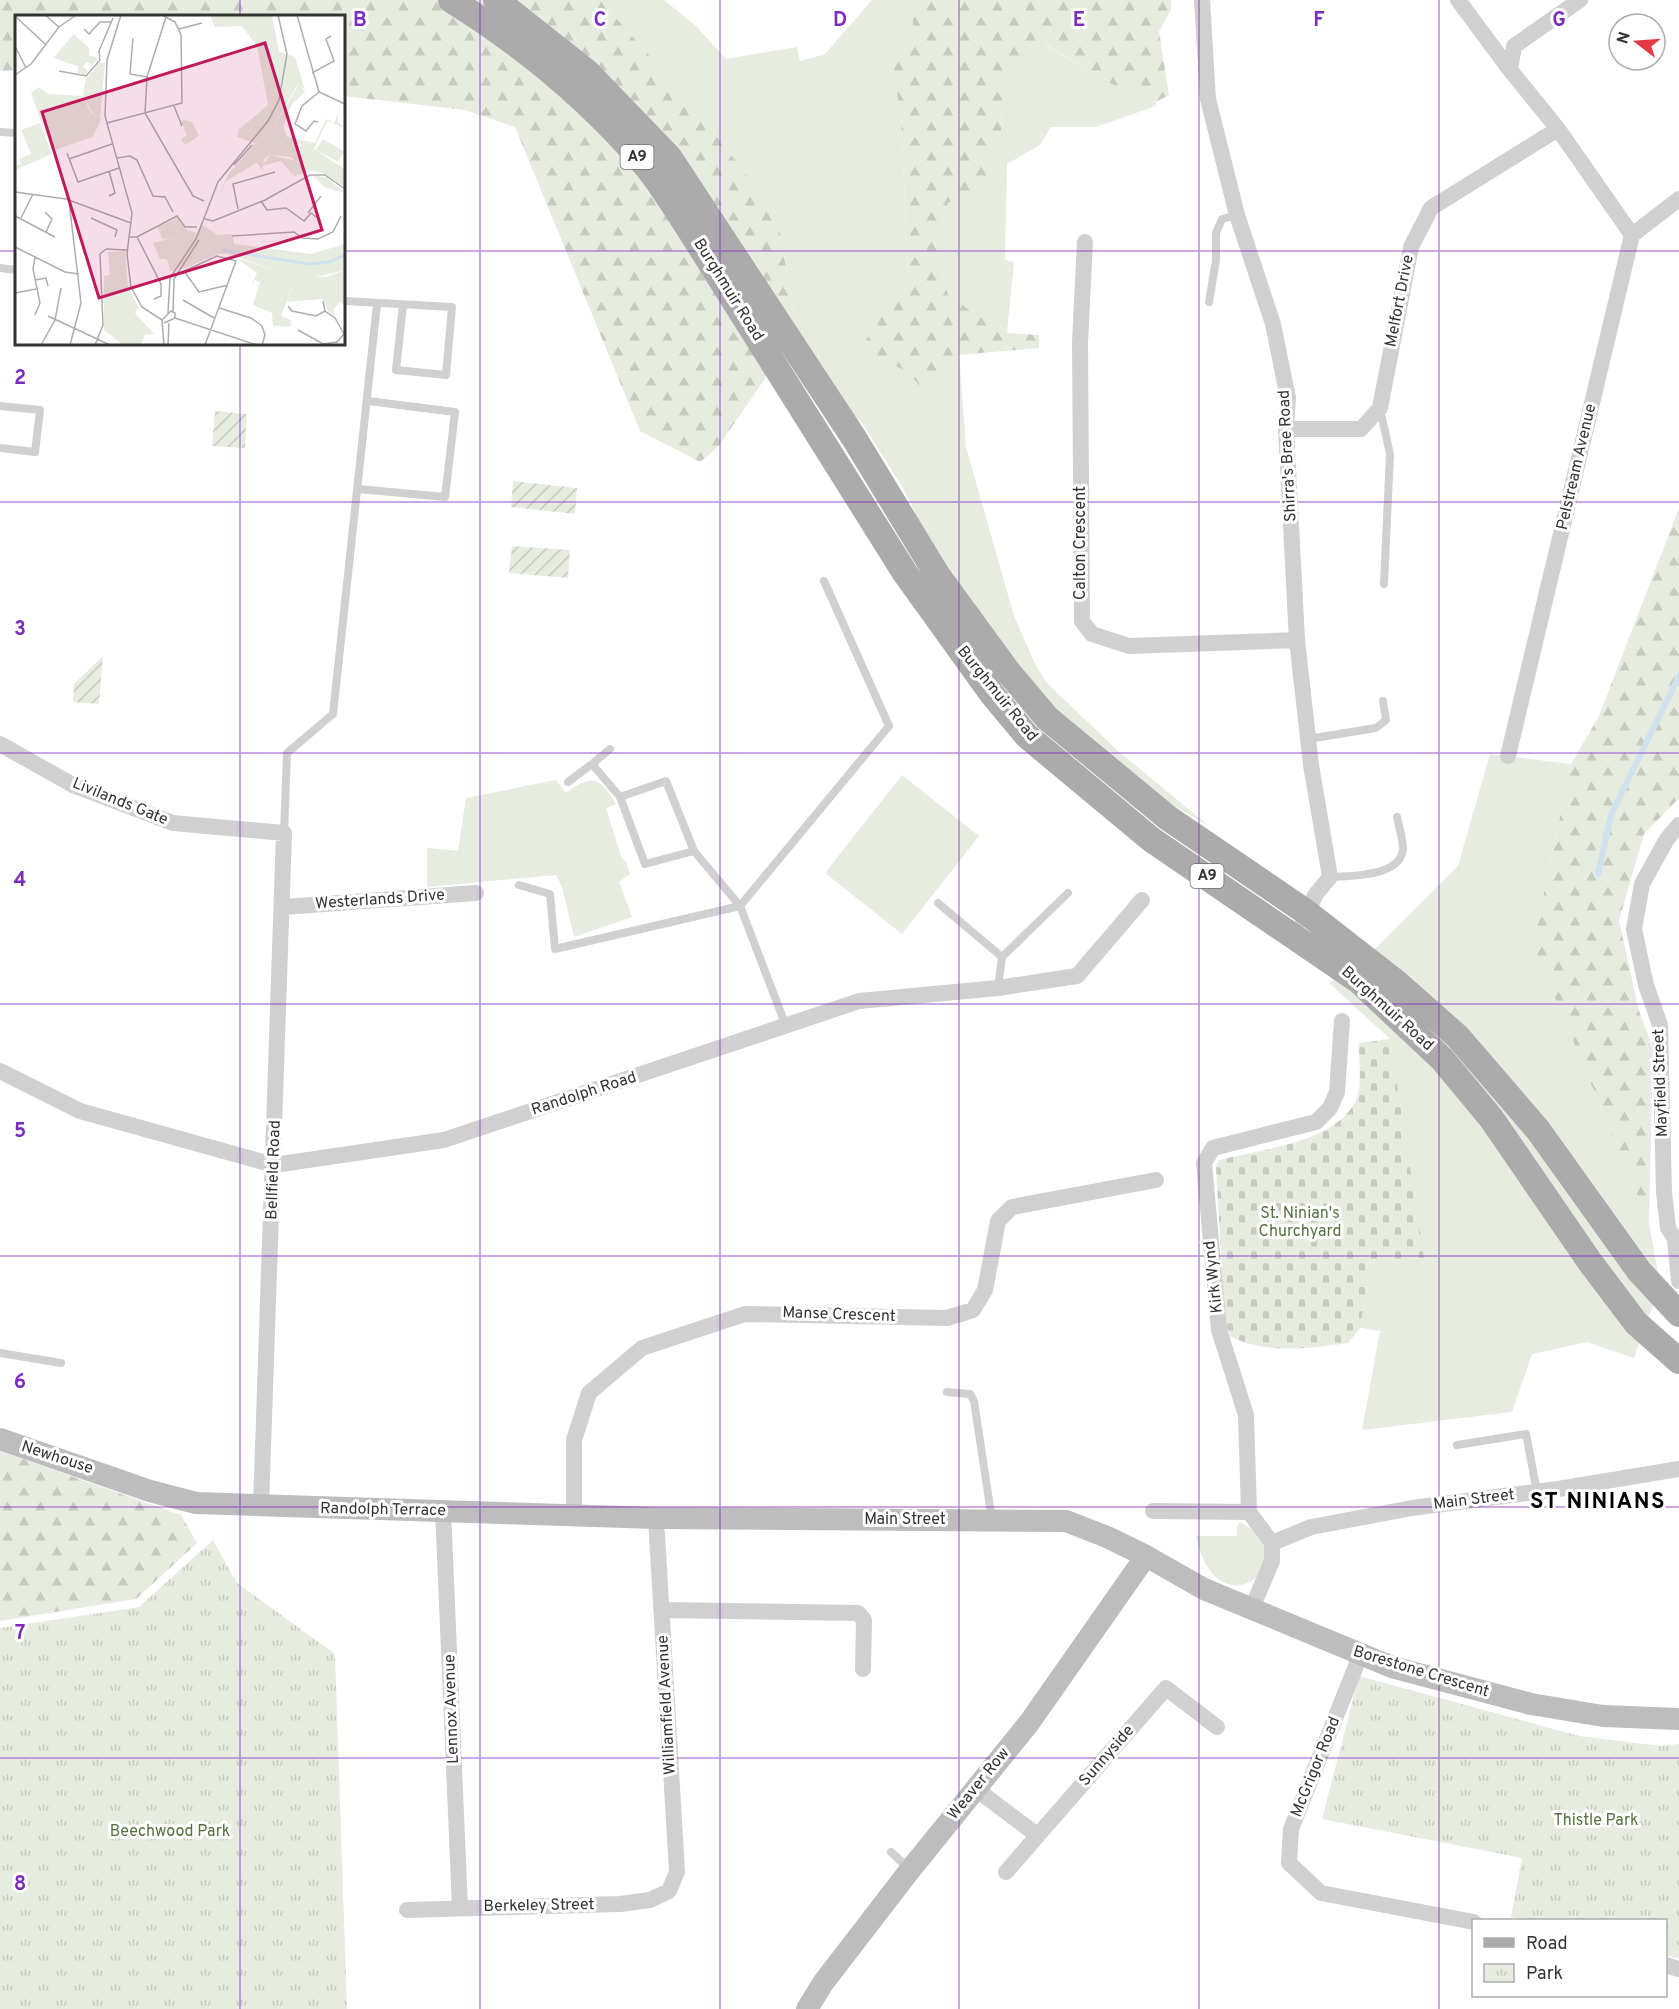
<svg xmlns="http://www.w3.org/2000/svg" width="1679" height="2009" viewBox="0 0 1679 2009" font-family="Overpass,sans-serif">
<style>
.grass{fill:#e6ecdf}
.forest{fill:url(#forest-firs)}
.cemetery{fill:url(#cemetery-stones)}
.park{fill:url(#park-tufts)}
.garden{fill:url(#garden-furrows)}
.lines{fill:none;stroke-linecap:round;stroke-linejoin:round}
.stream{stroke:#cfe2ee;stroke-width:6}
.lane{stroke:#d0d0d0;stroke-width:8}
.street{stroke:#d0d0d0;stroke-width:16}
.secondary{stroke:#bdbdbd;stroke-width:22}
.primary{stroke:#ababab;stroke-width:26}
.grid{fill:none;stroke:#7b2cbf;stroke-width:1.5;stroke-opacity:0.55}
.labels{text-anchor:middle;dominant-baseline:central;stroke-width:6;stroke-linejoin:round;paint-order:stroke}
.shield{fill:#fff;stroke:#707070;stroke-width:1.5}
.shield-label{font-size:15px;font-weight:bold;fill:#333}
.street-label{font-size:16px;fill:#333;stroke:#fff}
.park-label{font-size:16px;fill:#56703f;stroke:#fff}
.district-label{font-size:22px;font-weight:bold;letter-spacing:1.5px;fill:#000;stroke:#fff}
.inset-river{fill:none;stroke:#cfe2ee;stroke-width:3}
.inset-road{fill:none;stroke:#adadad;stroke-width:1.5}
.view{fill:#c2185b;fill-opacity:0.15;stroke:#c2185b;stroke-width:3}
.inset-edge{fill:none;stroke:#333;stroke-width:3}
.grid-label{font-size:20px;text-anchor:middle;font-weight:bold;fill:#7b2cbf;stroke:#fff;stroke-width:6;stroke-linejoin:round;paint-order:stroke}
</style>
<defs>
<pattern id="forest-firs" width="22" height="20" patternUnits="userSpaceOnUse" patternTransform="scale(1.5)"><rect width="22" height="20" fill="#e6ecdf"/><path d="M5 1l3.5 6h-7zM16 11l3.5 6h-7z" fill="#c6cbc0"/></pattern>
<pattern id="cemetery-stones" width="16" height="16" patternUnits="userSpaceOnUse" patternTransform="scale(1.5)"><rect width="16" height="16" fill="#e6ecdf"/><path d="M2 7V4a2 2 0 0 1 4 0v3zM10 15v-3a2 2 0 0 1 4 0v3z" fill="#c6cbc0"/></pattern>
<pattern id="park-tufts" width="24" height="20" patternUnits="userSpaceOnUse" patternTransform="scale(1.5)"><rect width="24" height="20" fill="#e6ecdf"/><path d="M3 7l-1-3M5 7V3M7 7l1-3M15 17l-1-3M17 17v-4M19 17l1-3" fill="none" stroke="#c6cbc0"/></pattern>
<pattern id="garden-furrows" width="10" height="10" patternUnits="userSpaceOnUse" patternTransform="scale(1.5)"><rect width="10" height="10" fill="#e6ecdf"/><path d="M-1 1l2-2M0 10L10 0M9 11l2-2" fill="none" stroke="#c6cbc0"/></pattern>
</defs>
<rect width="100%" height="100%" fill="#fff"/>
<path class="grass" d="M 600,0 L 664,0 L 696,26 L 726,59 L 797,47 L 800,61 L 825,54 L 872,0 L 913,0 L 913,25 L 893,60 L 902,134 L 908,276 L 866,340 L 907,372 L 959,355 L 966,447 L 1014,616 L 1036,666 L 1047,683 L 1117,750 L 1209,826 L 1169,803 L 1090,744 L 1024,678 L 938,557 L 901,485 L 862,423 L 843,404 L 797,332 L 777,215 L 690,101 Z
M 1045,45 L 1112,84 L 1156,102 L 1156,106 L 1096,127 L 1051,127 L 1040,145 L 1007,164 L 1005,260 L 1014,262 L 1007,333 L 997,323 L 978,316 L 948,295 L 935,243 L 948,203 L 1001,135 L 1003,74 Z
M 1490,754 L 1571,764 L 1533,945 L 1649,1223 L 1660,1285 L 1634,1358 L 1587,1342 L 1532,1354 L 1512,1412 L 1362,1430 L 1380,1331 L 1360,1328 L 1371,1260 L 1423,1258 L 1390,1039 L 1329,983 L 1376,948 L 1458,866 Z
M 902,775 L 979,836 L 902,934 L 825,873 Z
M 556,780 L 566,793 C 592,774 600,777 616,804 L 606,808 L 622,859 L 626,861 L 630,874 L 619,882 L 632,917 L 574,937 L 562,887 L 556,875 L 427,887 L 427,848 L 458,851 L 466,798 Z
M 1240,1522 C 1310,1558 1218,1637 1196,1536 L 1237,1536 L 1237,1526 Z"/>
<path class="forest" d="M 0,0 L 600,0 L 690,101 L 777,215 L 797,332 L 718,447 L 700,462 L 640,431 L 515,127 L 465,110 L 344,96 L 344,16 L 16,16 L 16,70 L 0,71 Z
M 913,0 L 1171,0 L 1171,10 L 1159,31 L 1169,95 L 1156,102 L 1112,84 L 1046,45 L 1003,74 L 1001,135 L 982,186 L 948,203 L 935,243 L 948,295 L 978,316 L 997,323 L 1007,333 L 1039,335 L 1039,348 L 959,355 L 953,376 L 919,385 C 902,366 896,363 870,363 L 866,340 L 908,276 L 902,134 L 893,60 L 913,25 Z
M 1679,508 L 1679,798 L 1644,834 L 1619,920 L 1639,1011 L 1653,1048 L 1649,1223 L 1533,945 L 1571,764 L 1599,716 Z
M 0,1451 L 181,1515 L 197,1543 L 136,1599 L 0,1621 Z"/>
<path class="cemetery" d="M 1390,1039 L 1424,1258 L 1371,1260 L 1360,1328 L 1348,1343 C 1311,1348 1265,1355 1230,1336 L 1225,1323 L 1216,1167 L 1219,1160 C 1260,1150 1339,1142 1357,1098 C 1362,1084 1359,1059 1359,1043 Z"/>
<path class="park" d="M 213,1540 L 237,1583 L 335,1654 L 347,2009 L 0,2009 L 0,1628 L 139,1607 Z
M 1359,1676 L 1579,1736 L 1660,1746 L 1679,1744 L 1679,1959 L 1666,1955 L 1666,1920 L 1526,1920 L 1511,1917 L 1522,1858 L 1322,1819 Z"/>
<path class="garden" d="M 215,411 L 247,414 L 245,448 L 212,446 Z
M 513,481 L 577,488 L 575,514 L 511,507 Z
M 512,546 L 570,550 L 568,578 L 509,573 Z
M 103,656 L 99,704 L 73,702 L 74,684 Z"/>
<g class="lines">
<path class="stream" d="M 1598,874 L 1611,815 L 1679,676"/>
<path class="lane" d="M 0,132 L 16,133
M 0,268 L 16,270
M 344,301 L 452,307 L 446,375 L 396,370 L 403,305
M 1209,302 L 1216,260 L 1216,233 L 1222,219 L 1237,215
M 0,406 L 40,410 L 35,452 L 0,448
M 1380,409 L 1390,454 L 1384,584
M 358,489 L 445,497 L 455,412 L 368,401
M 1308,739 L 1376,728 L 1386,720 L 1383,701
M 610,749 L 592,764 L 620,797 L 645,864 L 694,851
M 568,782 L 592,764
M 620,797 L 666,781 L 694,851 L 740,906 L 786,1026
M 284,833 L 287,753 L 333,714 L 377,304
M 1330,877 C 1349,876 1401,877 1403,849 C 1403,839 1399,827 1397,817
M 519,885 L 550,894 L 555,949 L 740,906 L 889,726 L 824,581
M 938,903 L 1002,957
M 998,988 L 1002,957 L 1068,893
M 0,1353 L 61,1363
M 947,1392 L 970,1394 L 974,1401 L 992,1520
M 1457,1445 L 1526,1434 L 1537,1492
M 891,1852 L 909,1869"/>
<path class="street" d="M 1202,0 L 1208,99 L 1237,215 L 1273,324 L 1288,398 L 1286,429 L 1297,640 L 1311,765 L 1330,877 L 1316,894 L 1303,919
M 1458,0 L 1510,70
M 1558,129 L 1632,235
M 1085,242 L 1080,342 L 1082,621 L 1092,634 L 1129,646 L 1297,640
M 1286,429 L 1361,429 L 1380,408 L 1411,247 L 1431,208 L 1558,129 L 1510,70 L 1514,46 L 1580,0
M 0,744 L 73,785 L 173,823 L 284,833 L 261,1506
M 1508,756 L 1632,235 L 1679,199
M 283,907 L 476,893
M 0,1071 L 80,1111 L 274,1165 L 444,1140 L 859,1001 L 998,988 L 1077,976 L 1142,900
M 1679,1281 L 1675,1239 L 1668,1228 L 1664,1192 L 1660,1025 L 1646,985 L 1634,929 L 1642,884 L 1667,839 L 1679,825
M 443,1510 L 460,1908
M 1153,1511 L 1249,1512
M 574,1514 L 574,1440 L 589,1393 L 642,1348 L 745,1314 L 947,1318 L 973,1310 L 985,1290 L 998,1221 L 1012,1207 L 1156,1180
M 1272,1543 L 1311,1527 L 1412,1508 L 1558,1489 L 1679,1469
M 1252,1608 L 1272,1561 L 1272,1543 L 1249,1512 L 1246,1415 L 1219,1330 L 1204,1163 L 1213,1148 L 1316,1122 L 1330,1108 L 1337,1092 L 1342,1021
M 662,1610 L 858,1613 L 864,1620 L 863,1669
M 1360,1656 L 1291,1829 L 1289,1863 L 1321,1893 L 1474,1922
M 976,1789 L 1037,1835
M 1006,1872 L 1166,1688 L 1217,1727
M 407,1910 L 620,1904 L 650,1900 L 669,1891 L 677,1872 L 656,1518
M 1666,1965 L 1679,1969"/>
<path class="secondary" d="M 0,1439 L 150,1491 L 196,1503 L 656,1518 L 1066,1521 L 1107,1537 L 1146,1556 L 1204,1589 L 1392,1667 L 1531,1704 L 1603,1716 L 1679,1719
M 807,2009 L 823,1983 L 910,1870 L 1029,1723 L 1146,1556"/>
<path class="primary" d="M 451,0 C 525,46 591,101 647,167 C 661,184 673,205 686,224 L 905,573 L 992,694 L 1027,736 L 1152,840 L 1359,981 L 1442,1059 L 1491,1118 L 1590,1262 L 1636,1323 L 1679,1361
M 496,0 L 587,72 L 669,157 L 854,438 L 938,576 L 1009,673 L 1047,718 L 1168,818 L 1306,912 L 1397,983 L 1458,1037 L 1538,1130 L 1639,1271 L 1679,1314"/>
</g>
<path class="grid" d="M 240,0 L 240,16M 480,0 L 480,2009M 720,0 L 720,2009M 959,0 L 959,2009M 1199,0 L 1199,2009M 1439,0 L 1439,2009M 0,251 L 16,251M 344,251 L 1679,251M 240,344 L 240,2009M 0,502 L 1679,502M 0,753 L 1679,753M 0,1004 L 1679,1004M 0,1256 L 1679,1256M 0,1507 L 1679,1507M 0,1758 L 1679,1758"/>
<g class="labels">
<g class="shield">
<rect x="620.5" y="145" width="33" height="24" rx="4.5"/>
<rect x="1190.5" y="864" width="33" height="24" rx="4.5"/>
</g>
<g class="shield-label">
<text x="637" y="157">A9</text>
<text x="1207" y="876">A9</text>
</g>
<g class="street-label">
<text transform="translate(728 290) rotate(58)">Burghmuir Road</text>
<text transform="translate(1400 301) rotate(-79)">Melfort Drive</text>
<text transform="translate(1288 456) rotate(-93)">Shirra's Brae Road</text>
<text transform="translate(1577 467) rotate(-77)">Pelstream Avenue</text>
<text transform="translate(1081 543) rotate(-90)">Calton Crescent</text>
<text transform="translate(997 694) rotate(51)">Burghmuir Road</text>
<text transform="translate(120 802) rotate(22)">Livilands Gate</text>
<text transform="translate(380 900) rotate(-4)">Westerlands Drive</text>
<text transform="translate(1387 1009) rotate(42)">Burghmuir Road</text>
<text transform="translate(1661 1083) rotate(-92)">Mayfield Street</text>
<text transform="translate(584 1094) rotate(-18)">Randolph Road</text>
<text transform="translate(274 1170) rotate(-88)">Bellfield Road</text>
<text transform="translate(1214 1277) rotate(-96)">Kirk Wynd</text>
<text transform="translate(839 1315) rotate(2)">Manse Crescent</text>
<text transform="translate(57 1458) rotate(18)">Newhouse</text>
<text transform="translate(1474 1500) rotate(-7)">Main Street</text>
<text transform="translate(383 1510) rotate(1)">Randolph Terrace</text>
<text x="905" y="1520">Main Street</text>
<text transform="translate(1421 1672) rotate(17)">Borestone Crescent</text>
<text transform="translate(667 1705) rotate(-93)">Williamfield Avenue</text>
<text transform="translate(452 1709) rotate(-92)">Lennox Avenue</text>
<text transform="translate(1107 1756) rotate(-49)">Sunnyside</text>
<text transform="translate(1316 1767) rotate(-68)">McGrigor Road</text>
<text transform="translate(979 1784) rotate(-51)">Weaver Row</text>
<text transform="translate(539 1906) rotate(-1)">Berkeley Street</text>
</g>
<g class="park-label">
<text x="1300" y="1214">St. Ninian's<tspan x="1300" dy="18">Churchyard</tspan></text>
<text x="1596" y="1821">Thistle Park</text>
<text x="170" y="1832">Beechwood Park</text>
</g>
<g class="district-label">
<text x="1598" y="1502">ST NINIANS</text>
</g>
</g>
<g transform="translate(15 15)">
<rect width="330" height="330" fill="#fff"/>
<path d="M 59,19 L 74,33 L 74,40 L 83,43 L 77,51 L 72,47 L 68,51 L 73,56 L 70,60 L 63,59 L 63,51 L 38,43 ZM 284,69 L 290,77 L 277,89 L 268,111 L 272,122 L 300,128 L 311,104 L 319,108 L 323,98 L 323,107 L 330,113 L 312,106 L 298,136 L 284,129 L 250,139 L 242,136 L 239,144 L 243,147 L 211,166 L 199,191 L 213,160 L 240,128 L 253,122 ZM 170,105 L 177,107 L 184,121 L 170,130 L 166,124 L 172,120 L 166,106 ZM 25,108 L 37,139 L 0,155 L 0,150 L 7,149 L 4,144 L 16,139 L 6,115 ZM 308,124 L 329,136 L 323,147 L 301,135 ZM 255,140 L 281,146 L 278,160 L 266,146 L 247,151 ZM 186,209 L 203,220 L 217,219 L 219,229 L 197,231 L 170,253 L 155,256 L 152,244 L 145,244 L 138,228 L 157,223 L 159,229 L 182,218 ZM 330,255 L 330,291 L 325,287 L 319,294 L 320,301 L 312,295 L 308,284 L 272,287 L 281,262 L 311,262 Z" fill="#e6ecdf"/>
<path d="M 195,0 L 257,0 L 264,37 L 280,42 L 290,75 L 284,69 L 281,72 L 253,122 L 240,128 L 222,122 L 224,114 L 253,90 L 242,31 L 227,11 L 200,12 ZM 84,48 L 90,48 L 85,103 L 77,98 L 68,79 L 71,64 ZM 274,130 L 294,131 L 330,154 L 330,172 L 308,158 L 296,156 L 279,161 L 280,146 L 276,142 L 255,140 L 249,144 L 247,155 L 238,143 L 242,136 L 250,138 ZM 299,161 L 311,162 L 330,178 L 309,172 ZM 219,229 L 296,239 L 330,229 L 330,255 L 288,265 L 213,239 L 203,239 L 170,253 L 197,231 Z" fill="#e6ecdf"/>
<path d="M 163,203 L 170,214 L 182,218 L 159,229 L 157,223 L 147,224 L 143,212 Z" fill="#e6ecdf"/>
<path d="M 24,72 L 33,79 L 68,81 L 76,98 L 86,104 L 78,122 L 37,136 L 16,78 ZM 110,236 L 113,272 L 124,293 L 120,298 L 139,319 L 130,320 L 126,330 L 108,330 L 89,315 L 89,261 L 95,260 L 93,237 ZM 221,243 L 281,262 L 266,301 L 276,305 L 275,312 L 258,311 L 257,298 L 238,290 L 245,267 L 240,265 L 236,271 L 242,258 Z" fill="#e6ecdf"/>
<path class="inset-river" d="M 207,235 L 294,249 L 314,247 L 330,240"/>
<path class="inset-road" d="M 30,0 L 44,12M 106,0 L 92,45 L 90,101 L 117,198 L 112,239 L 116,272 L 127,292 L 147,305M 282,0 L 304,77 L 330,89M 0,1 L 30,29M 151,2 L 132,62 L 130,98 L 178,181 L 189,186M 69,14 L 74,19 L 85,7 L 96,7M 164,14 L 187,8M 118,23 L 115,59 L 132,62M 0,31 L 11,53M 85,45 L 84,36 L 98,3M 44,56 L 71,61 L 85,45M 297,58 L 319,46 L 311,24 L 316,21M 0,60 L 16,49 L 44,12 L 61,0M 159,91 L 167,111M 303,107 L 299,106 L 291,116 L 280,109 L 287,91 L 304,77M 92,108 L 167,88 L 166,20 L 160,7 L 147,0M 52,138 L 63,167 L 104,153M 102,143 L 115,141 L 122,145 L 138,181 L 150,182 L 158,197M 54,144 L 97,129M 219,150 L 237,130M 94,156 L 100,178 L 94,181M 0,177 L 51,184 L 116,208M 54,186 L 66,288 L 55,330M 246,186 L 252,195 L 271,193 L 289,206 L 296,198 L 305,205M 223,194 L 218,169 L 260,157M 30,197 L 37,204 L 31,217M 293,198 L 306,181M 0,201 L 40,222M 6,203 L 18,179M 76,203 L 102,215 L 100,222M 190,204 L 198,206 L 250,185 L 295,160 L 310,160 L 330,174M 217,221 L 279,217 L 287,223 L 303,224 L 318,217 L 326,201M 114,222 L 122,222 L 162,201 L 170,212 L 182,212M 122,222 L 146,269 L 146,281 L 139,284M 0,232 L 50,257 L 64,259M 20,242 L 18,254 L 25,288 L 20,300M 169,256 L 184,277 L 213,270M 165,258 L 202,241 L 221,246 L 190,330M 20,265 L 31,263 L 33,271M 0,278 L 21,274M 168,285 L 199,303M 308,286 L 310,296 L 320,303 L 329,319M 273,291 L 277,296 L 301,301 L 310,296M 204,293 L 236,303 L 247,311 L 250,320 L 247,330M 158,297 L 159,264 L 184,225M 153,298 L 155,263 L 181,224 L 203,167 L 253,106 L 264,85 L 272,39 L 263,0M 33,301 L 95,330M 160,303 L 242,330M 149,308 L 160,303 L 160,298 L 156,296 L 147,305 L 149,330M 283,315 L 308,329 L 322,327 L 329,319M 26,330 L 40,305 L 46,273M 80,330 L 88,310 L 85,239 L 91,234 L 112,235M 153,330 L 154,308"/>
<path class="view" d="M 250,28 L 307,215 L 84,283 L 27,97 Z"/>
<rect width="330" height="330" class="inset-edge"/>
</g>
<g class="grid-label">
<text x="360" y="26">B</text>
<text x="600" y="26">C</text>
<text x="840" y="26">D</text>
<text x="1079" y="26">E</text>
<text x="1319" y="26">F</text>
<text x="1559" y="26">G</text>
<text x="20" y="384">2</text>
<text x="20" y="635">3</text>
<text x="20" y="886">4</text>
<text x="20" y="1137">5</text>
<text x="20" y="1388">6</text>
<text x="20" y="1639">7</text>
<text x="20" y="1890">8</text>
</g>
<rect x="1472" y="1919" width="195" height="78" fill="#ffffff" stroke="#adadad" stroke-width="1.5"/>
<rect x="1484" y="1938" width="30" height="9" fill="#ababab" stroke="#adadad" stroke-width="1.5"/>
<text x="1526" y="1949" font-size="18" fill="#333333">Road</text>
<rect x="1484" y="1964" width="30" height="18" fill="url(#park-tufts)" stroke="#adadad" stroke-width="1.5"/>
<text x="1526" y="1979" font-size="18" fill="#333333">Park</text>
<g transform="translate(1637 42) rotate(287)"><circle r="28" fill="#ffffff" stroke="#adadad" stroke-width="1.5"/>
<path d="M0-4.5L10 22L0 15L-10 22Z" fill="#e63946"/>
<text y="-9" font-size="16" font-weight="bold" text-anchor="middle" fill="#333333">N</text>
</g>
</svg>
